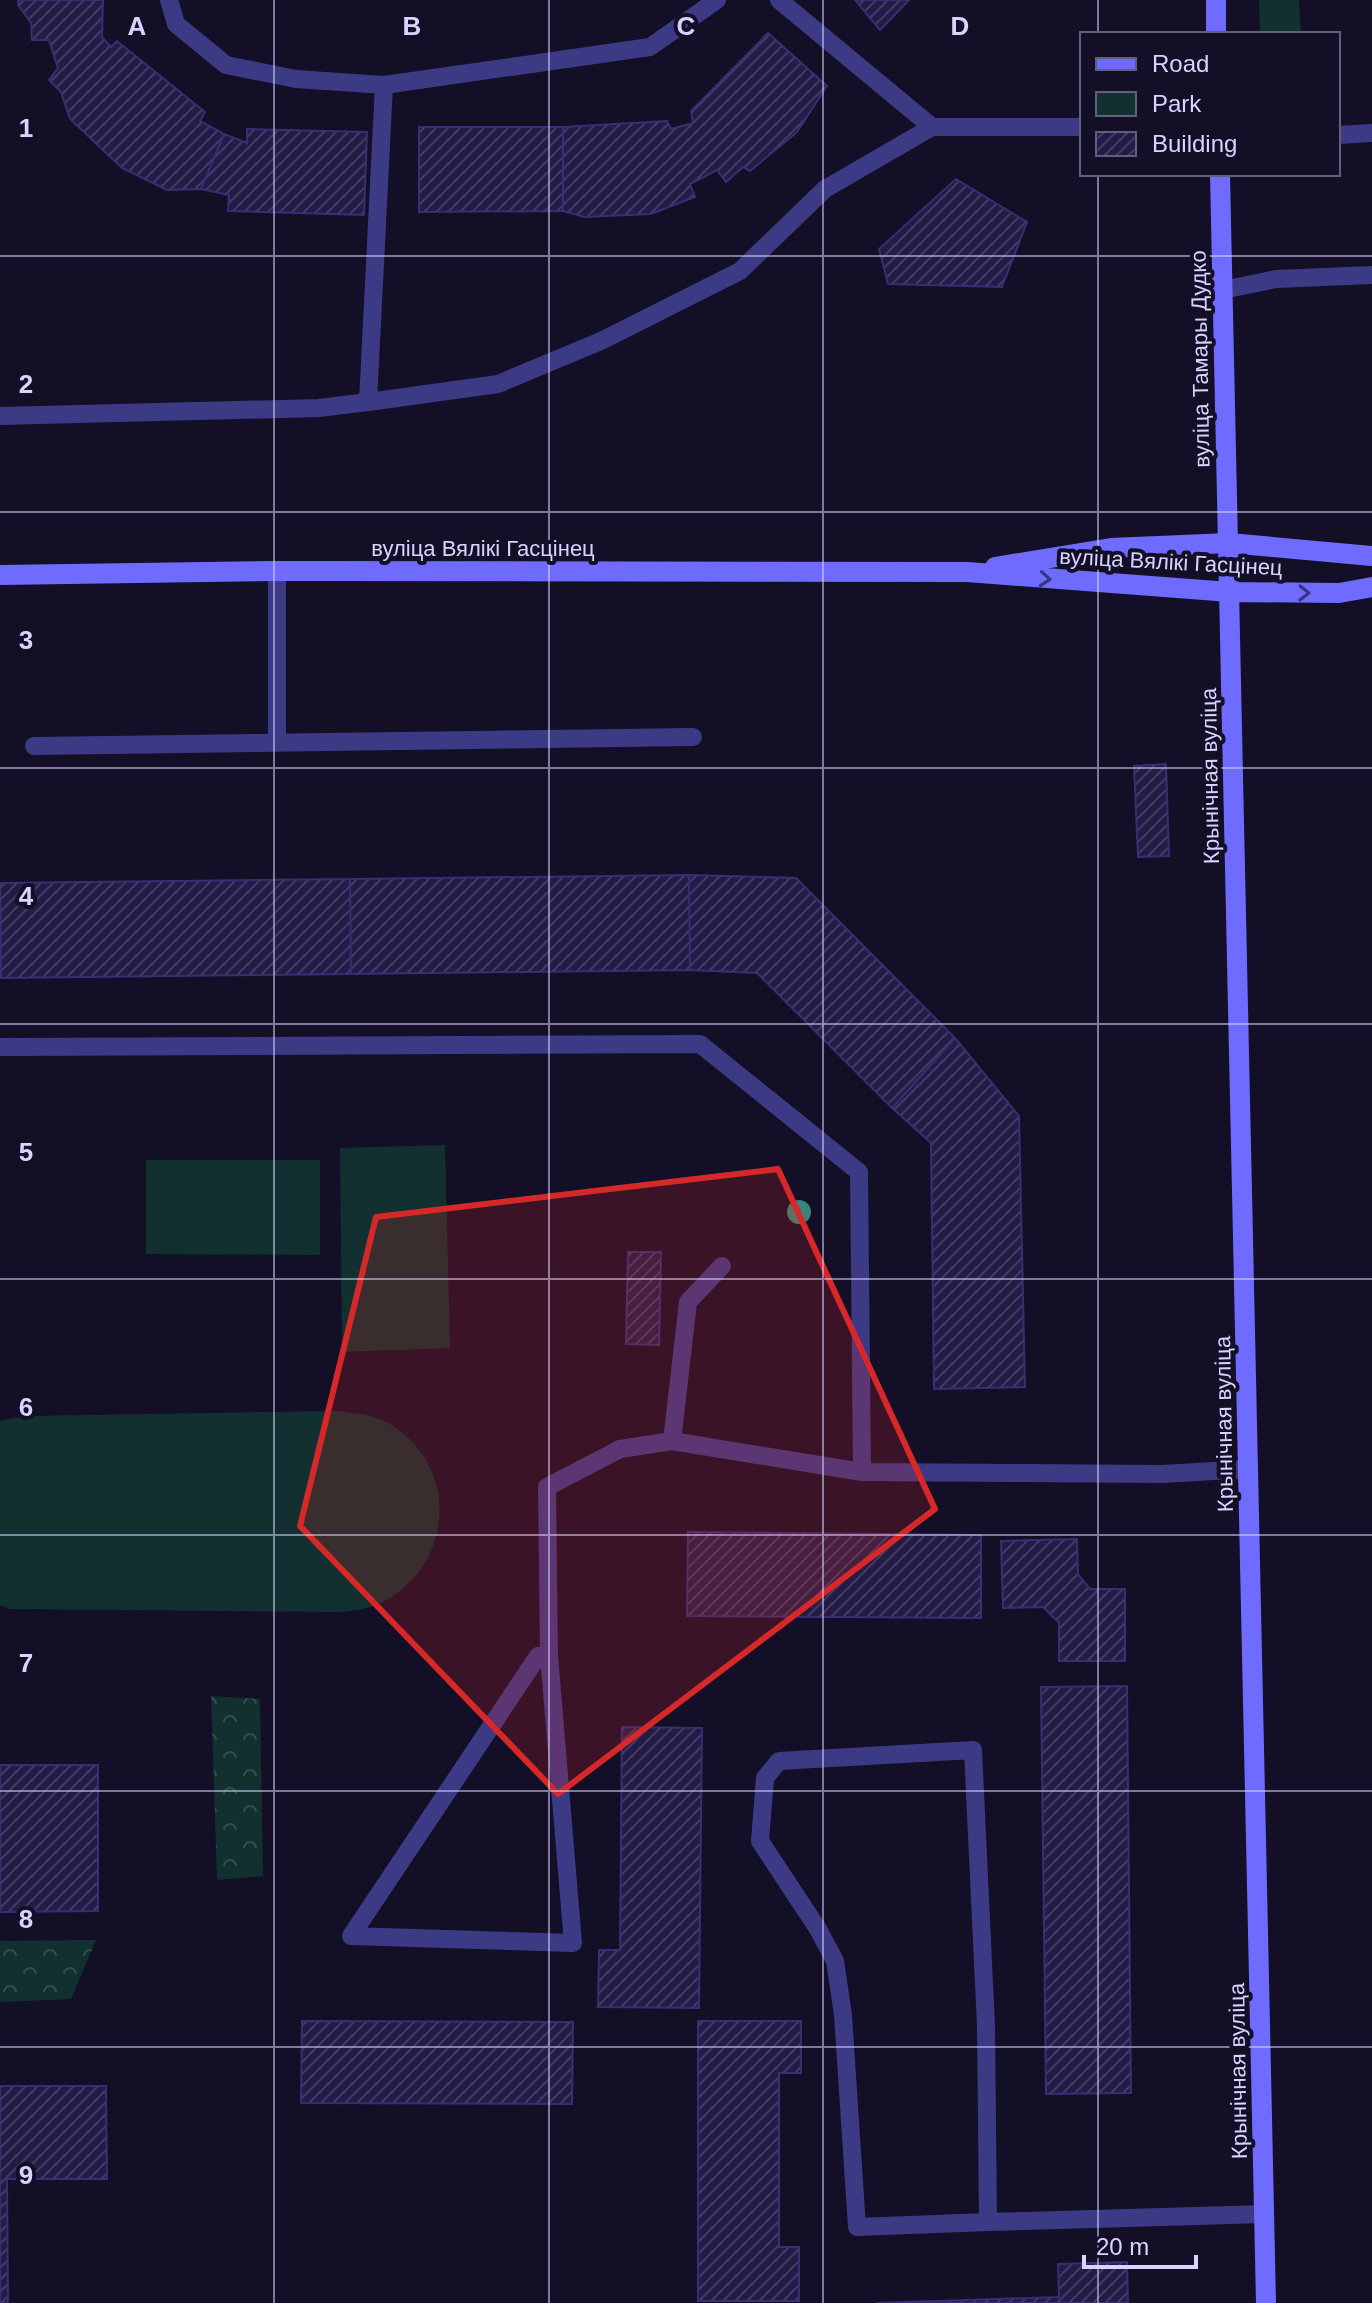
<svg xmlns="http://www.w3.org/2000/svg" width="1372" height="2303" viewBox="0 0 1372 2303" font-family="Arial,sans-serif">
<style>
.green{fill:#12302f}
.forest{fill:url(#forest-crowns)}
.building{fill:url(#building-hatch);stroke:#3b2d73;stroke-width:2}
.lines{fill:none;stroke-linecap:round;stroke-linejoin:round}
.lane{stroke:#3d3a85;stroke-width:18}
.secondary{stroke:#6f6bff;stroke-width:20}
.tree{fill:#3d827b}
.oneway{stroke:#38347d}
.marked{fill:#d62828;fill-opacity:0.2;stroke:#d62828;stroke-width:6;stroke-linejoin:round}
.grid{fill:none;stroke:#d9d4ff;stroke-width:2;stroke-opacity:0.55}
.labels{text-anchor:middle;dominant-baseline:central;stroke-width:8;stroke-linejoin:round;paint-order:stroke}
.street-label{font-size:22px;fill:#d9d4ff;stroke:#130f26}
.grid-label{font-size:26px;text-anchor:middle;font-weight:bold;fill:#d9d4ff;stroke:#130f26;stroke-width:8;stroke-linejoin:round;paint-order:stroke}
</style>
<defs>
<pattern id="forest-crowns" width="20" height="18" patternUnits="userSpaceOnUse" patternTransform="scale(2)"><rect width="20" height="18" fill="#12302f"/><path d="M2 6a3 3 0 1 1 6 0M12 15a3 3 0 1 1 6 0" fill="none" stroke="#344d4e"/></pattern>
<pattern id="building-hatch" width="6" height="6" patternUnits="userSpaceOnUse" patternTransform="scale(2)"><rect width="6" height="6" fill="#241b47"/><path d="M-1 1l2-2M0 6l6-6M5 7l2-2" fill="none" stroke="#433b63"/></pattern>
</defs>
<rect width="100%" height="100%" fill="#130f26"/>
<path class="green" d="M 1259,0 L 1299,0 L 1301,34 L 1260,34 Z
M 445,1145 L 450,1348 L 342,1352 L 340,1148 Z
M 146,1160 L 320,1160 L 320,1255 L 146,1254 Z
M 336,1411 C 357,1413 378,1415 395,1427 C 462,1474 451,1569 379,1604 C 369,1609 355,1610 343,1612 L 10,1609 L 0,1605 L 0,1421 L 24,1416 Z"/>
<path class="forest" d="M 211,1696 L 260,1699 L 263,1876 L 217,1880 Z
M 96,1940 L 71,1999 L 0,2002 L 0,1941 Z"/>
<path class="building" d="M 18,0 L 103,0 L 102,37 L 111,47 L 117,41 L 205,112 L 200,121 L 224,134 L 201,189 L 167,190 L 122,168 L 70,119 L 61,92 L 49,80 L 58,68 L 49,40 L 32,40 L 31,23 L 18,5 Z
M 855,0 L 909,0 L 880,30 Z
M 768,33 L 827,86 L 797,132 L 750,171 L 743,167 L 726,182 L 717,170 L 690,184 L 695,197 L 651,214 L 584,217 L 563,211 L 563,127 L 667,121 L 671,129 L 693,123 L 691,111 Z
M 419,127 L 563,127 L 563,211 L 419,212 Z
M 247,129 L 367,132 L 364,215 L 228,211 L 229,195 L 201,189 L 224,134 L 247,143 Z
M 956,179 L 1027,222 L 1002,287 L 888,284 L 879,249 Z
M 1166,764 L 1169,856 L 1138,857 L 1134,766 Z
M 689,875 L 796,878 L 955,1038 L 892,1108 L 757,973 L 690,970 Z
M 689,875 L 690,970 L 351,974 L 350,879 Z
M 350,879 L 351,974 L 1,978 L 0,883 Z
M 955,1038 L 1019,1116 L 1025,1387 L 934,1389 L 931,1143 L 892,1108 Z
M 628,1252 L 661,1252 L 659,1345 L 626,1344 Z
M 688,1532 L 981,1535 L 981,1618 L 687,1616 Z
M 1077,1539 L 1078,1574 L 1090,1589 L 1125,1589 L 1125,1661 L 1059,1661 L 1059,1623 L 1043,1607 L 1003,1608 L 1001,1541 Z
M 1127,1686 L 1131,2093 L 1046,2094 L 1041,1687 Z
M 622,1727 L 702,1728 L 699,2008 L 598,2007 L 599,1950 L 620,1950 Z
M 0,1765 L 98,1765 L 98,1911 L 0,1912 Z
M 302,2021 L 573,2022 L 572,2104 L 301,2103 Z
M 698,2021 L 801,2021 L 801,2073 L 779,2073 L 779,2247 L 799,2247 L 799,2301 L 698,2301 Z
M 0,2086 L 106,2086 L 107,2179 L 7,2179 L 8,2303 L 0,2303 Z
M 1127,2262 L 1128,2303 L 877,2303 L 1059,2297 L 1058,2264 Z"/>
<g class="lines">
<path class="lane" d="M 169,0 L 176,24 L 226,65 L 296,79 L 384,85 L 650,47 L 717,0
M 779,0 L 932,127
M 1338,135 L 1372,133
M 1223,290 L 1276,279 L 1372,275
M 368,402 L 498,384 L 601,341 L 740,271 L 825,189 L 932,127 L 1082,127
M 0,416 L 319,408 L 368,402 L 384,85
M 277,571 L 277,741
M 34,746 L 693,737
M 0,1047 L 700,1044 L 859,1172 L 862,1472
M 672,1441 L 688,1302 L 722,1266
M 549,1656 L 538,1656 L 351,1936 L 573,1943 L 549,1656 L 547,1487 L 620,1449 L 672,1441 L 862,1472 L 1163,1474 L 1249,1469
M 988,2222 L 857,2227 L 843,2015 L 835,1961 L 818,1929 L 760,1841 L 765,1778 L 779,1761 L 973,1750 L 986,2026 L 988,2222 L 1265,2214"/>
<path class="secondary" d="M 1216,0 L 1216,34
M 1220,174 L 1266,2303
M 995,567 L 1111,548 L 1229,543 L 1372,556
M 0,575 L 277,571 L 967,572 L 1230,592 L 1339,593 L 1372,587"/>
</g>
<circle class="tree" cx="799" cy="1212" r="12"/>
<defs><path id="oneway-chevron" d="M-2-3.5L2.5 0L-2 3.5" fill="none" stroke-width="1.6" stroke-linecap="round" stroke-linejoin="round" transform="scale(2)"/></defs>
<g class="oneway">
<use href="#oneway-chevron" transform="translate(1045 579) rotate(5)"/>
<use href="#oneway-chevron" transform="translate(1304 593) rotate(1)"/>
</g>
<path class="marked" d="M 778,1169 L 935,1509 L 558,1794 L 300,1526 L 376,1217 Z"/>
<path class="grid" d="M 274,0 L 274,2303M 549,0 L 549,2303M 823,0 L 823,2303M 1098,0 L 1098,34M 1098,174 L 1098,2303M 0,256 L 1372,256M 0,512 L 1372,512M 0,768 L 1372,768M 0,1024 L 1372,1024M 0,1279 L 1372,1279M 0,1535 L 1372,1535M 0,1791 L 1372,1791M 0,2047 L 1372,2047"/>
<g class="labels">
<g class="street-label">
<text transform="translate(1200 359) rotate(-91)">вуліца Тамары Дудко</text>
<text x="483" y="548">вуліца Вялікі Гасцінец</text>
<text transform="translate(1171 562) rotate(3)">вуліца Вялікі Гасцінец</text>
<text transform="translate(1210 776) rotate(-91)">Крынічная вуліца</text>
<text transform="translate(1224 1424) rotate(-91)">Крынічная вуліца</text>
<text transform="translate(1238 2071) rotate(-91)">Крынічная вуліца</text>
</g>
</g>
<g class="grid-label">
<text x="137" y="35">A</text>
<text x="412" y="35">B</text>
<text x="686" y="35">C</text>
<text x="960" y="35">D</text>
<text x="26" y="137">1</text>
<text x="26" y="393">2</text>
<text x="26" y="649">3</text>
<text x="26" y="905">4</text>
<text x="26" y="1161">5</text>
<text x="26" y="1416">6</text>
<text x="26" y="1672">7</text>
<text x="26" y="1928">8</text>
<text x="26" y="2184">9</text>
</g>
<rect x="1080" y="32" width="260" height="144" fill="#130f26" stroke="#625e7d" stroke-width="2"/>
<rect x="1096" y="58" width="40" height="12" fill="#6f6bff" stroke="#625e7d" stroke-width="2"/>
<text x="1152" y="72" font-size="24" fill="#d9d4ff">Road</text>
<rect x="1096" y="92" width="40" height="24" fill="#12302f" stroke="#625e7d" stroke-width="2"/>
<text x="1152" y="112" font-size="24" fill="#d9d4ff">Park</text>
<rect x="1096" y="132" width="40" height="24" fill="url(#building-hatch)" stroke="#625e7d" stroke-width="2"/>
<text x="1152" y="152" font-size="24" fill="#d9d4ff">Building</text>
<path d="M1084 2255v12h112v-12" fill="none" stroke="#d9d4ff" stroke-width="4"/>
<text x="1096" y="2255" font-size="24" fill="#d9d4ff" stroke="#130f26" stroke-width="6" paint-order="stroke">20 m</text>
</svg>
